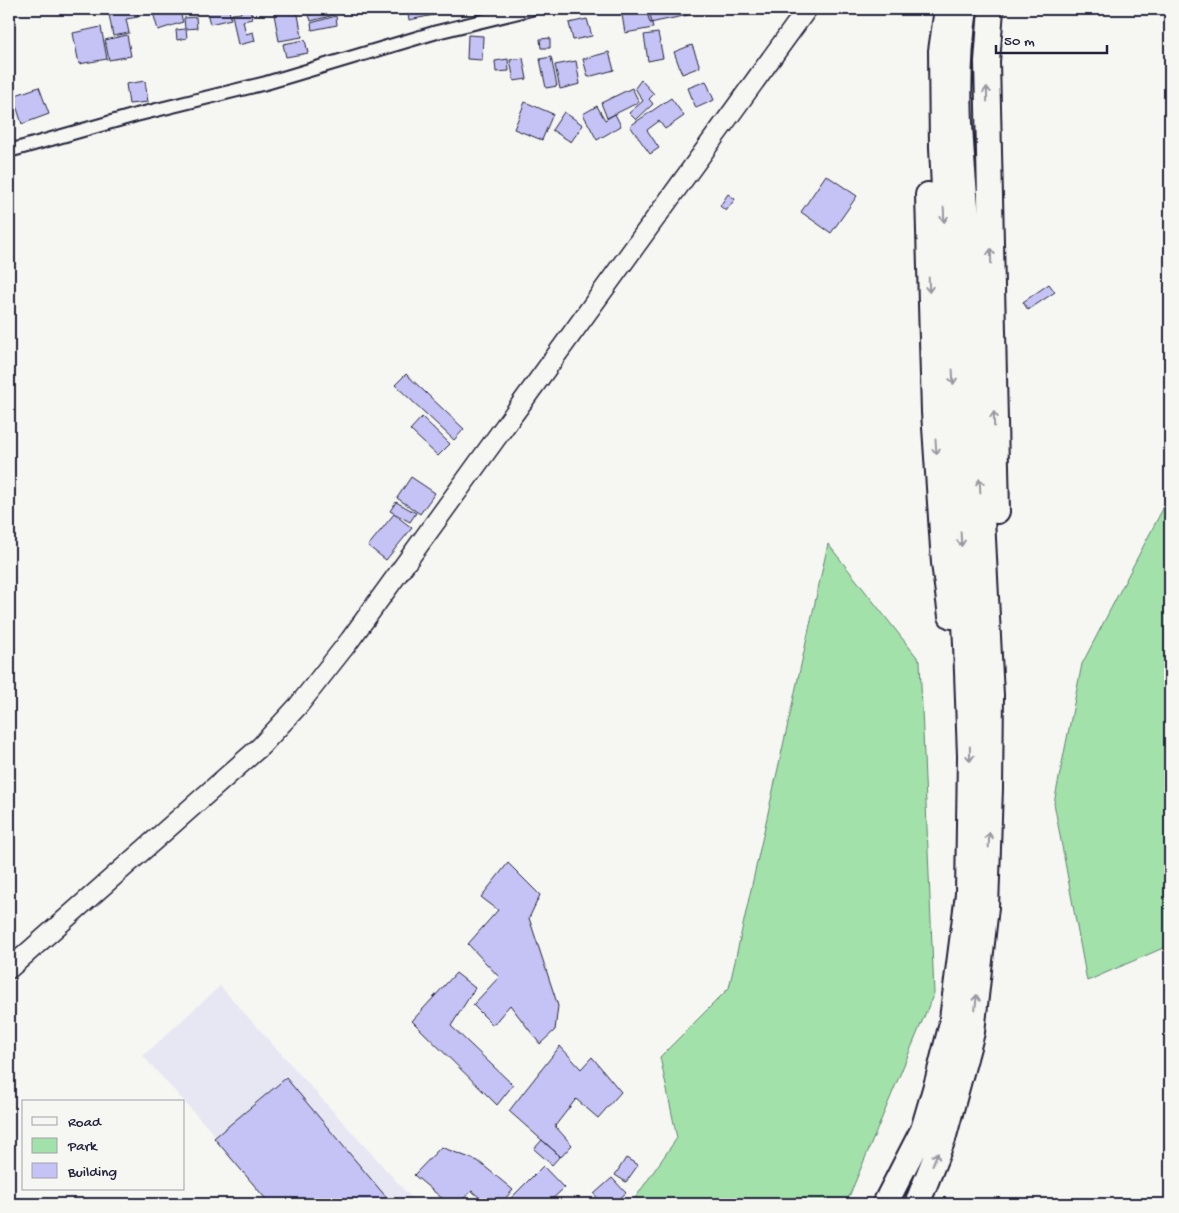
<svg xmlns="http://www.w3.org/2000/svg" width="1179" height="1213" viewBox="0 0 1179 1213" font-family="'Gochi Hand',sans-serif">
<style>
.built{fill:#e7e7f3}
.green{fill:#a2e1a9;stroke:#628272}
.building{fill:#c5c3f5;stroke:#22223b}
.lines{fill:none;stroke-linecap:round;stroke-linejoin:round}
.street-casing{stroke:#22223b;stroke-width:16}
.secondary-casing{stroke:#22223b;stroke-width:22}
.highway-casing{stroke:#22223b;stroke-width:28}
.street{stroke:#f6f6f2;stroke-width:12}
.secondary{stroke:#f6f6f2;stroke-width:19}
.highway{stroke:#f6f6f2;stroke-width:24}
.oneway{stroke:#9797a0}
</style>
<rect width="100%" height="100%" fill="#f6f6f2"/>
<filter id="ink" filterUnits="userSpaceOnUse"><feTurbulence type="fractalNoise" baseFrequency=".02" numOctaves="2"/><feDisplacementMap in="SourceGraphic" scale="10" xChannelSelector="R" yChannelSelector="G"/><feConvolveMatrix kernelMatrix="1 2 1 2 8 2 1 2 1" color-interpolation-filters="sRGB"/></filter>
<g filter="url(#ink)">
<path class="built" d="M 220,986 L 417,1204 L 277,1204 L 143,1056 Z"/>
<path class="green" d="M 1170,495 L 1170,945 L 1087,981 L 1054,803 L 1082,664 Z
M 828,544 L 920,661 L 934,993 L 846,1204 L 631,1204 L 677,1138 L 660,1057 L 729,988 Z"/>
<path class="building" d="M 108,9 L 127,9 L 128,12 L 137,10 L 138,17 L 126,19 L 129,33 L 113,36 Z
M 152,9 L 179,9 L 183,22 L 158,30 Z
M 184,9 L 200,9 L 185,14 Z
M 206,9 L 234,9 L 229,10 L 231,19 L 210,24 Z
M 240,9 L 250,9 L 252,19 L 243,21 L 246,34 L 253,32 L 255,41 L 238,45 L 232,14 L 241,13 Z
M 273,9 L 297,9 L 302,37 L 279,41 Z
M 318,9 L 333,9 L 334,15 L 311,21 L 309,15 L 318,12 Z
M 407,9 L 464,9 L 409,20 Z
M 621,9 L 649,9 L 653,28 L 625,33 Z
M 646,9 L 692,9 L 693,14 L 650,23 Z
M 336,16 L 337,25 L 312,30 L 311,23 Z
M 196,17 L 197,28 L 186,29 L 187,38 L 177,40 L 176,30 L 185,29 L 184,18 Z
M 587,19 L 592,36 L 573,40 L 569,23 Z
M 101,27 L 107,59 L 79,64 L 73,33 Z
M 658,33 L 663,58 L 648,61 L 644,35 Z
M 127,35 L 131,56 L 109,60 L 105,40 Z
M 468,35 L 483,36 L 482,60 L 467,59 Z
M 550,38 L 550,48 L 541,48 L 540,39 Z
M 305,40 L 308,53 L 286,57 L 283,44 Z
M 692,45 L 700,67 L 682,74 L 674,52 Z
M 609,52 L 614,70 L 588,77 L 583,59 Z
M 551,57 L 557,86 L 546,88 L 540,59 Z
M 523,58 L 527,79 L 514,81 L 510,60 Z
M 508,59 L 509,71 L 496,72 L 495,61 Z
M 576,61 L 580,84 L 560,89 L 555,65 Z
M 641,80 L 654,94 L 649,99 L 653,104 L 636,120 L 629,113 L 643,101 L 635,88 Z
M 145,81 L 148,102 L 129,104 L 126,84 Z
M 706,81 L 714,100 L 696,108 L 688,88 Z
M 39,87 L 49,114 L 22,124 L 13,96 Z
M 632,88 L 639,102 L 607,118 L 601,103 Z
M 671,98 L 684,116 L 665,129 L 659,121 L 647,130 L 659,148 L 650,154 L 630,126 Z
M 525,102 L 553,114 L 542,140 L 514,129 Z
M 597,106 L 605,120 L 615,114 L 621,126 L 597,140 L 583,114 Z
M 564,112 L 583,125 L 571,142 L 552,130 Z
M 826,175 L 857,196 L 831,233 L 801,212 Z
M 728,194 L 735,199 L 726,211 L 720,206 Z
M 1049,284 L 1055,292 L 1028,310 L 1023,302 Z
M 406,374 L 464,429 L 454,440 L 395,385 Z
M 422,417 L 450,444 L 438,456 L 410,430 Z
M 411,477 L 435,493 L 420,514 L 397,498 Z
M 396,502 L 416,513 L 410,522 L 390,511 Z
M 394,514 L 412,528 L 386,560 L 368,546 Z
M 508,863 L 540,895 L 529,918 L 558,1006 L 555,1030 L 540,1044 L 510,1005 L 493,1025 L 473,1005 L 499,977 L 468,944 L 498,910 L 481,897 Z
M 456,973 L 475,988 L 451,1026 L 513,1085 L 497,1105 L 412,1021 Z
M 560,1046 L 581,1069 L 592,1057 L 621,1092 L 598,1118 L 576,1099 L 555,1126 L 572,1145 L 561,1157 L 509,1111 Z
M 286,1078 L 392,1204 L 270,1204 L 214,1138 Z
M 542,1140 L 560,1156 L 552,1165 L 534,1149 Z
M 441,1147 L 478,1161 L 513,1190 L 500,1204 L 487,1204 L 472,1191 L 457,1204 L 449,1204 L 414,1175 Z
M 626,1158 L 638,1165 L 626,1182 L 615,1175 Z
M 543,1166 L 564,1188 L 547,1204 L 505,1204 Z
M 612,1178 L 626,1193 L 613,1204 L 603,1204 L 594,1194 Z"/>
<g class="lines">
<defs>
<path id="street" d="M 9,151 L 136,115 L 266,83 L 437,32 L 531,9"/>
<path id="secondary" d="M 9,969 L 261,746 L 298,706 L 350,640 L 807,9"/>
<path id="highway" d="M 991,9 L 987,62 L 997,511
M 928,195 L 934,412 L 944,563 L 951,616
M 885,1204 L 923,1130 L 938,1079 L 951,1027 L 968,894 L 970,756 L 966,644 L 942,147 L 941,51 L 947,9
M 917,1204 L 943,1139 L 972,1032 L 986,907 L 990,788 L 991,695 L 966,206 C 960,141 955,74 965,9"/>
</defs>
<use href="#street" class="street-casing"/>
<use href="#secondary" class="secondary-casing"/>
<use href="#highway" class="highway-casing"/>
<use href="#street" class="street"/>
<use href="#secondary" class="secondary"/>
<use href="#highway" class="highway"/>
</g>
<defs><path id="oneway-shaft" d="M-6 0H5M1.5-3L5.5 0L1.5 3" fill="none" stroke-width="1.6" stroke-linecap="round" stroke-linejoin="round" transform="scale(1.25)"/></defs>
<g class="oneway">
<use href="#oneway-shaft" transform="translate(987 94) rotate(-91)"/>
<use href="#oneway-shaft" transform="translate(944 215) rotate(88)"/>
<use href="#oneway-shaft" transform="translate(991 256) rotate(-91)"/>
<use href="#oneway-shaft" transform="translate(929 285) rotate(88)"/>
<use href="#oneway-shaft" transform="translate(953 377) rotate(87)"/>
<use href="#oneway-shaft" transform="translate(994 419) rotate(-91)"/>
<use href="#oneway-shaft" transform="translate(936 447) rotate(86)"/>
<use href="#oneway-shaft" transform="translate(980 486) rotate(-93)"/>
<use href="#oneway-shaft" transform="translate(961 539) rotate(87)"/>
<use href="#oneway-shaft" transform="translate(970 754) rotate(89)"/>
<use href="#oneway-shaft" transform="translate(989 840) rotate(-88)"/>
<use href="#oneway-shaft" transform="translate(976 1002) rotate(-84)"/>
<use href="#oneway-shaft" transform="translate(935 1159) rotate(-68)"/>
</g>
</g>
<rect width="1179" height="1213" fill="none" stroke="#f6f6f2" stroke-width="30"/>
<rect x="15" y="15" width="1149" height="1183" fill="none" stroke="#22223b" stroke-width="2" filter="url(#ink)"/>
<rect x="22" y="1100" width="162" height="90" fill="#f6f6f2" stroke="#a1a1a9"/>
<rect x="32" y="1117" width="25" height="8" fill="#f6f6f2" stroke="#a1a1a9"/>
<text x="68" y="1126" font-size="15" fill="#22223b">Road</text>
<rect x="32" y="1138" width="25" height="15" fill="#a2e1a9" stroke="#a1a1a9"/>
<text x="68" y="1150" font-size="15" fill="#22223b">Park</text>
<rect x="32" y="1163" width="25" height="15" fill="#c5c3f5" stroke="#a1a1a9"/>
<text x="68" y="1176" font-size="15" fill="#22223b">Building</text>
<path d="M996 45v8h111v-8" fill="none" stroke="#22223b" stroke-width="2.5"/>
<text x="1004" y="45" font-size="15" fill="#22223b" stroke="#f6f6f2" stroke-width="4" paint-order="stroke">50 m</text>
</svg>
